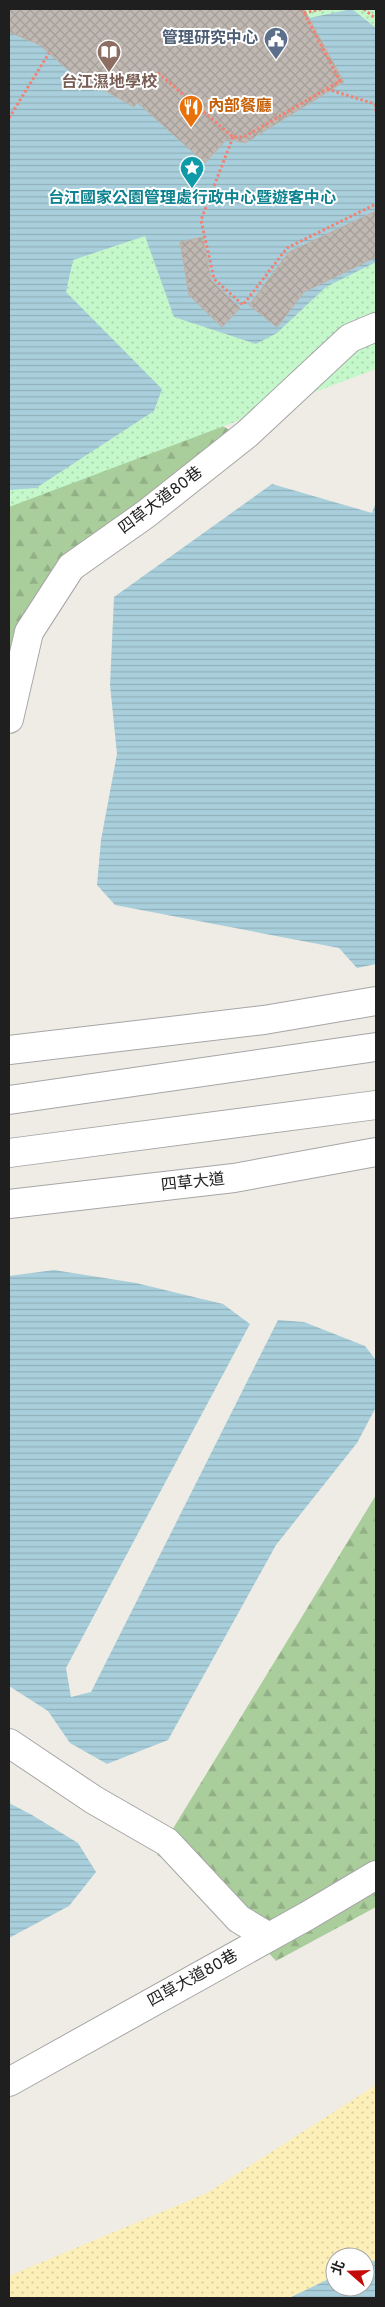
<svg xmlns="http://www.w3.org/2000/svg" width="385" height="2307" viewBox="0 0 385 2307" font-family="Overpass,'Noto Sans TC',sans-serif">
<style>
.forest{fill:url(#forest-firs)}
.sand{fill:url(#sand-dots);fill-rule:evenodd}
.park{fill:url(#park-dots)}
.water{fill:url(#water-rules)}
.building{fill:url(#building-cross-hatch);stroke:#c0b3a8}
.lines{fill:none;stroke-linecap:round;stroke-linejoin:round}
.minor-casing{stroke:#a6a6a6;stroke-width:30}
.path{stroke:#f48072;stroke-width:3;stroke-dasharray:2.5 2.5;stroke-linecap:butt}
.minor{stroke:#fff;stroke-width:28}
.labels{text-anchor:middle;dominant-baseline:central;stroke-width:4;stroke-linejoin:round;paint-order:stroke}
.service-label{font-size:16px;font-weight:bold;fill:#4e5e75;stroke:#fff;text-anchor:end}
.education-label{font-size:16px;font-weight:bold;fill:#785e54;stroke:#fff}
.food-label{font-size:16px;font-weight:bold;fill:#c56008;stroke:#fff;text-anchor:start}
.culture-label{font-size:16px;font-weight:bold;fill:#0d838f;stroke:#fff}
.street-label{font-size:16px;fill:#1f1f1f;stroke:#fff}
</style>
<defs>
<pattern id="forest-firs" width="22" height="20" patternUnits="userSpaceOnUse" patternTransform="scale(1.25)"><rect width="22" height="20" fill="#aacd9c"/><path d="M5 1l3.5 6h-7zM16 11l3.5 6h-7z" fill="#92b086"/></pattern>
<pattern id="sand-dots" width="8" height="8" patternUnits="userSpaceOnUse" patternTransform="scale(1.25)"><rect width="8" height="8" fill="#fcefb7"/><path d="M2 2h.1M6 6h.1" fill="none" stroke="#d8cc9d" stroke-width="1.8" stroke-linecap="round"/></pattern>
<pattern id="park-dots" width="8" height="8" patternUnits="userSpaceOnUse" patternTransform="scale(1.25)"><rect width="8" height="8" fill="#c4f7c9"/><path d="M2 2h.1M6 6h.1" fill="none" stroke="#a8d3ac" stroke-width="1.8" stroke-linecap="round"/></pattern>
<pattern id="water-rules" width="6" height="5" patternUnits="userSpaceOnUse" patternTransform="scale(1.25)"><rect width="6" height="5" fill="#a8cfdb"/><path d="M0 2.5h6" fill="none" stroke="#90b1bc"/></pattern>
<pattern id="building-cross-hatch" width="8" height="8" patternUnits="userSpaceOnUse" patternTransform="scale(1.25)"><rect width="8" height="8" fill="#c0b8b2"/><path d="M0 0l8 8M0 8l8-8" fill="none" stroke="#a59e99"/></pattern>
</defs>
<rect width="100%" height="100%" fill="#efece5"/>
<path class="forest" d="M 162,389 L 236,434 L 62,564 L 9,678 L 9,490 Z
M 376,1495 L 376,1907 L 276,1961 L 203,1882 L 157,1855 Z"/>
<path class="sand" d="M 376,2085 L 376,2284 L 345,2298 L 9,2298 L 9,2276 L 207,2193 ZM 335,2257 L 365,2257 L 365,2287 L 335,2287 Z"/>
<path class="park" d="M 9,9 L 376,9 L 376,369 L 9,507 Z"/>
<path class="water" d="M 9,9 L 296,9 L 297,12 L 304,9 L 309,18 L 352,9 L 376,28 L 376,262 L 326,287 L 277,333 L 256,344 L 174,317 L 145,236 L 73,260 L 66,292 L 162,389 L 154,411 L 36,488 L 9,490 Z
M 272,484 L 372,513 L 376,502 L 376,964 L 357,968 L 339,948 L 115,905 L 97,885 L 101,840 L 117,754 L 110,685 L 114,597 Z
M 54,1270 L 136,1283 L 223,1304 L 250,1324 L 66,1668 L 71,1697 L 91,1692 L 278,1320 L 304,1322 L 365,1346 L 376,1360 L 376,1407 L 357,1443 L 276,1545 L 168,1740 L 107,1764 L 70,1743 L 48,1711 L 9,1686 L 9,1276 Z
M 9,1803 L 32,1815 L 78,1843 L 96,1872 L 69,1906 L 9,1938 Z
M 376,2260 L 376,2298 L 289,2298 L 335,2276 L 335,2287 L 365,2287 L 365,2264 Z"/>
<path class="building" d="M 9,9 L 304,9 L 344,82 L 245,143 L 227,139 L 205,163 L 137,102 L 134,107 L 67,69 L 40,45 L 9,32 Z
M 376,211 L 376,257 L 304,292 L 277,327 L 249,305 L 289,252 Z
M 203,237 L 211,280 L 240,308 L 222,327 L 189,295 L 180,242 Z"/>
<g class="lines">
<defs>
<path id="minor" d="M 9,719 L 29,632 L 71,567 L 146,514 L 247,434 L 350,338 L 376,327
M 9,1050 L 264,1020 L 376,1001
M 9,1100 L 376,1047
M 9,1153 L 376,1105
M 9,1204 L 234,1178 L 376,1152
M 9,1743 L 94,1800 L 167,1842 L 239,1919 L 269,1937
M 9,2082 L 307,1916 L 376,1875"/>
</defs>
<use href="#minor" class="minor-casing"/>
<path class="path" d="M 364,9 L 376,19
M 304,13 L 322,9
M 158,73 L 233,137 L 244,137 L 340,81 L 302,9
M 327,89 L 375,104 L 376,111
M 9,118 L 49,53
M 233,137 L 201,220 L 214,279 L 243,305 L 287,248 L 376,204"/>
<use href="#minor" class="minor"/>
</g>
<defs>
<symbol id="civic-pin" viewBox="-11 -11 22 30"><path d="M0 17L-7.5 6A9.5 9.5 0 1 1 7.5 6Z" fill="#5c6f8a" stroke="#fff"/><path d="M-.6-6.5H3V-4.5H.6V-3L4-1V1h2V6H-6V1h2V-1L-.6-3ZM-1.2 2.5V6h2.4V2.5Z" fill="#fff"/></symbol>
<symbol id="library-pin" viewBox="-11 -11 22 30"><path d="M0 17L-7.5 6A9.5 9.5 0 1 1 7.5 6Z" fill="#8d6e63" stroke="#fff"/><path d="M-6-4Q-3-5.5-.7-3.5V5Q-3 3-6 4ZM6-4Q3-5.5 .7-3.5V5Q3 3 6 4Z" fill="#fff"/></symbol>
<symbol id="restaurant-pin" viewBox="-11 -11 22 30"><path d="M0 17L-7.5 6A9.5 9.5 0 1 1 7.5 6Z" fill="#e8710a" stroke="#fff"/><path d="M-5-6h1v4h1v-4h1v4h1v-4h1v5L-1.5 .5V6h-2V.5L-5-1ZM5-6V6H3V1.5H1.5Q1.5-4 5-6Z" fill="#fff"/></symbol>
<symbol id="sight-pin" viewBox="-11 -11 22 30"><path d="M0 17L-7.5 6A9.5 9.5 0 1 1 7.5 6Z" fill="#0f9aa8" stroke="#fff"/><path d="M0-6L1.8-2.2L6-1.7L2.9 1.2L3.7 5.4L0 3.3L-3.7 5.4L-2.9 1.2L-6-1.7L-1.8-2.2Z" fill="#fff"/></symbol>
</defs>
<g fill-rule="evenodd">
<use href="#civic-pin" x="262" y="25" width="28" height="38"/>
<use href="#library-pin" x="95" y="38" width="28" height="38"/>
<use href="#restaurant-pin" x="177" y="93" width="28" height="38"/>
<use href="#sight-pin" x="178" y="154" width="28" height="38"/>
</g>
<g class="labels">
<g class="service-label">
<text x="258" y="39">管理研究中心</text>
</g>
<g class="education-label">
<text x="109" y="83">台江濕地學校</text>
</g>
<g class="food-label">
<text x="208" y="107">內部餐廳</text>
</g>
<g class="culture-label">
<text x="192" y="199">台江國家公園管理處行政中心暨遊客中心</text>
</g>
<g class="street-label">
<text transform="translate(161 501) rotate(-37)">四草大道80巷</text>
<text transform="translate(193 1183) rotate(-6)">四草大道</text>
<text transform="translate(193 1979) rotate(-29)">四草大道80巷</text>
</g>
</g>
<rect width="385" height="2307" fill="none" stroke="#1f1f1f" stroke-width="20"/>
<g transform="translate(350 2272) rotate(290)"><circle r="24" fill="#ffffff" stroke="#a5a5a5"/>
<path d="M0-4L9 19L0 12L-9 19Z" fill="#c50b09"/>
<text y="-8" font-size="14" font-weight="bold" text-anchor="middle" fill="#1f1f1f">北</text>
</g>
</svg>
